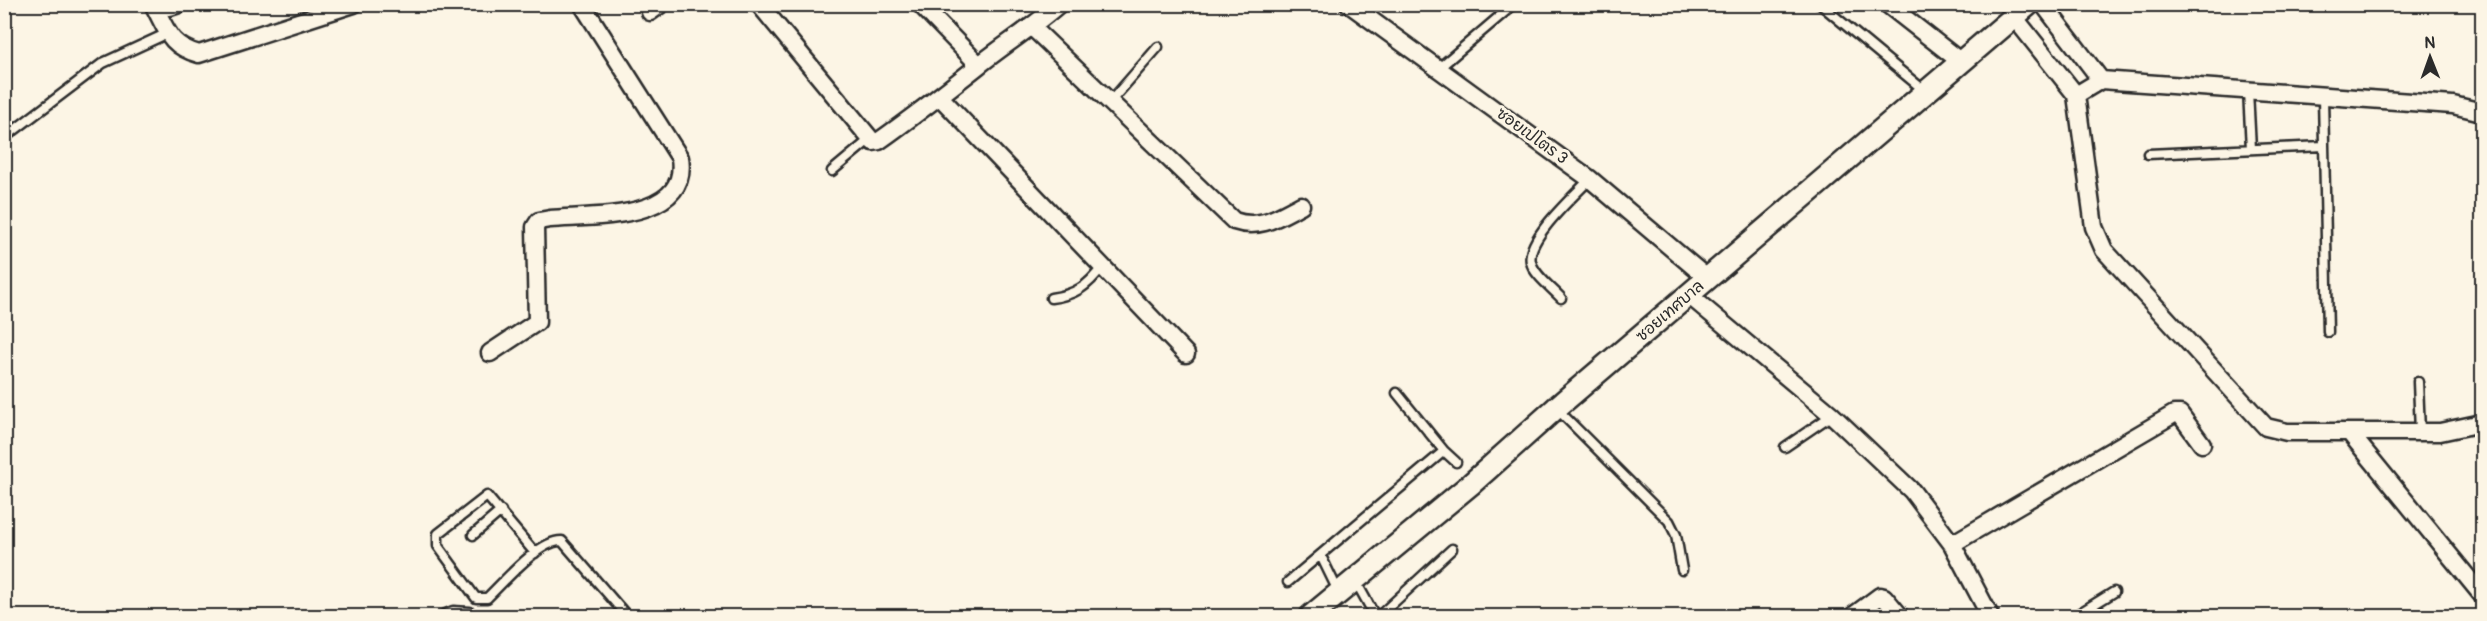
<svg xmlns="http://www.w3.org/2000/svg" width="2487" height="621" viewBox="0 0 2487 621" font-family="Pangolin,'Playpen Sans Thai',sans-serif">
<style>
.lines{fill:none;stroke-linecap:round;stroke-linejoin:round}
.service-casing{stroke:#2b2b2b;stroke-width:13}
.minor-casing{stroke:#2b2b2b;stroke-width:21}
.tertiary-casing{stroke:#2b2b2b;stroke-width:26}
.service{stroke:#fcf5e5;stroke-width:8}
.minor{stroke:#fcf5e5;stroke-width:16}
.tertiary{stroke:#fcf5e5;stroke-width:21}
.labels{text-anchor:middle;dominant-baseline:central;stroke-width:6;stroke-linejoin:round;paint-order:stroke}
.street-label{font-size:16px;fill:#2b2b2b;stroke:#fcf5e5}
</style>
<rect width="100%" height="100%" fill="#fcf5e5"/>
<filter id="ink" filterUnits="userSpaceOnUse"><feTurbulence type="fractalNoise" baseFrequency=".0167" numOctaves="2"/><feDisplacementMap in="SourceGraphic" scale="12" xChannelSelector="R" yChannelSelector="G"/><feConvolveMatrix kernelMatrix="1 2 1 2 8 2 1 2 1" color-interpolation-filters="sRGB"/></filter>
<g filter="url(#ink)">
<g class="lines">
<defs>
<path id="service" d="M 1820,4 L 1926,92
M 1439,68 L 1514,4
M 2248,91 L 2251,149
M 2323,97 L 2328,332
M 1110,102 L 1158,47
M 4,138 L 103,63 L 168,33
M 2148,154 L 2324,146
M 832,171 L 869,140
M 1051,298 C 1075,295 1088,286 1102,267
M 1561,298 C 1552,288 1534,275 1531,262 C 1525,239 1575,195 1590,179
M 2418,382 L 2420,432
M 1397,393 L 1444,451
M 1556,408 L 1669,521 L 1676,535 L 1682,570
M 1785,447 L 1832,415
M 473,535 L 501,511
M 535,553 L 487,496 L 438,534 L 438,546 L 476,598 L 487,598 C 504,582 539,540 562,541 L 627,616
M 1321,556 L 1339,593
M 1355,580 L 1375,616
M 1288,582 L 1444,451 L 1456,462
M 441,616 L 453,611 L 470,612 L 474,616
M 1379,616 L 1452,549
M 2075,616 L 2114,592"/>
<path id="minor" d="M 153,4 C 167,30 169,46 199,54 L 354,4
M 759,4 L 873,142 L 879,141 C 913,117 945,92 978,66 C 1004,45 1033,27 1059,4
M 920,4 L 979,65
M 1349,4 L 1590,179 L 1707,278
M 1887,4 L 1961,62
M 2043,4 L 2101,80
M 170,7 L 179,4
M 650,12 L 661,4
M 2014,17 L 2076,95 L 2094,227 L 2104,250 L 2266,427 L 2287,432 L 2440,432 L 2482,423
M 1032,27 L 1234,221 C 1260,230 1278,217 1301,205
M 2076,95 L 2101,80 L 2453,105 L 2482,112
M 941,98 L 1186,354
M 1690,296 L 1832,415 L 1912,491 L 1952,544 L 1990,616
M 490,353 L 537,322 L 535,227 L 539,221 L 550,219 C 591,215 690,222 680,158 L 582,4
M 2349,432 L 2482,595
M 1952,544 L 2174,414 L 2180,414 L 2202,444
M 1853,616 L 1880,596 L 1884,597 L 1900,616"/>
<path id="tertiary" d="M 1311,616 L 1471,484 L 1556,408 L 2029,4"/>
</defs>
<use href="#service" class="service-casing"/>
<use href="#minor" class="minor-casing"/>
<use href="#tertiary" class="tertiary-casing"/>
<use href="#service" class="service"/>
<use href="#minor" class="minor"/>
<use href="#tertiary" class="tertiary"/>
</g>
</g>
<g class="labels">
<g class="street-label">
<text transform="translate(1532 136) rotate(36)">ซอยเปโตร 3</text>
<text transform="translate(1670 311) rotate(-41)">ซอยเทศบาล</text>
</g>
</g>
<rect width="2487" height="621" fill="none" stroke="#fcf5e5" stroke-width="24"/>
<rect x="12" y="12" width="2463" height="597" fill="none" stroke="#2b2b2b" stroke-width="2" filter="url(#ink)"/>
<g transform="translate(2430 57) rotate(359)" stroke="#fcf5e5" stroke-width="4.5" paint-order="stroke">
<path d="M0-4.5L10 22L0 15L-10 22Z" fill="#2b2b2b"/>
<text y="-9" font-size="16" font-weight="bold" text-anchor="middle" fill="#2b2b2b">N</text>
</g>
</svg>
